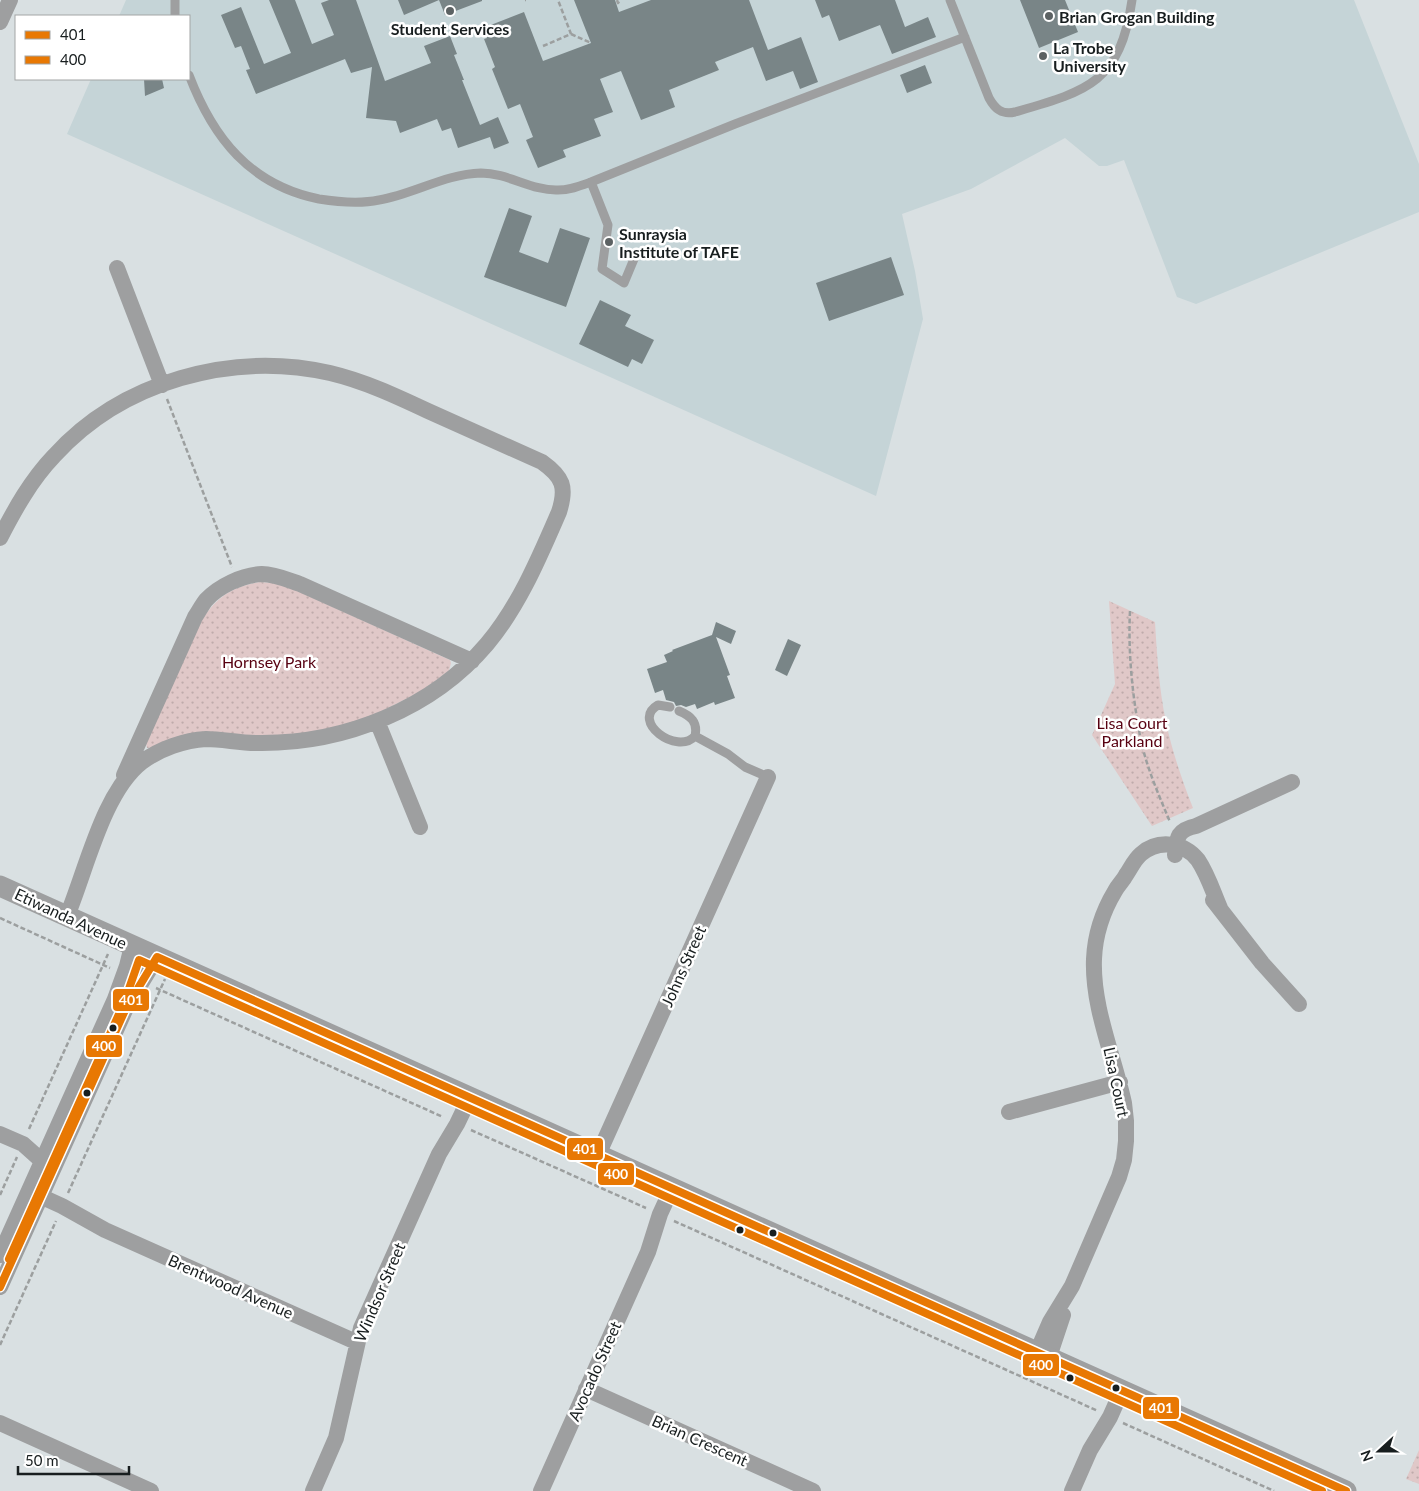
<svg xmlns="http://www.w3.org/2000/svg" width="1419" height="1491" viewBox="0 0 1419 1491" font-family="Lato,sans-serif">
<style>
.built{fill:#c5d4d7}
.park{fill:url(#park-dots)}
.building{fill:#798587}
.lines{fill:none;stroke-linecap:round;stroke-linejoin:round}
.path{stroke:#9c9f9f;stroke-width:2.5;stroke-dasharray:5 2.5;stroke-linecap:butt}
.service{stroke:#9e9fa0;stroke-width:9}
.minor{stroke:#9e9fa0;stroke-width:16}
.tertiary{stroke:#9e9fa0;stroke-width:21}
.bus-1-casing{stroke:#fff;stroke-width:11}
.bus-2-casing{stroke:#fff;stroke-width:11}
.bus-1{stroke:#e87803;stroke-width:8}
.bus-2{stroke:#e87803;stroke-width:8}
.poi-dot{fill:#5c6263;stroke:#fff;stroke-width:2}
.bus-dot{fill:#181e1f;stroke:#fff;stroke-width:2}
.labels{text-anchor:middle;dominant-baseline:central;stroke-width:5;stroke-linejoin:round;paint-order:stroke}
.poi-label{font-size:16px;font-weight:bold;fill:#181e1f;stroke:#fff;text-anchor:start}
.park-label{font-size:16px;fill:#570111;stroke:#fff}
.street-label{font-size:16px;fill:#181e1f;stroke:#fff}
.line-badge{stroke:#fff;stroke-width:2}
.badge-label{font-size:14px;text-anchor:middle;font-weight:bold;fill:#fff}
</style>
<defs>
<pattern id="park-dots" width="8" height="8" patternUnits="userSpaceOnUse" patternTransform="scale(1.25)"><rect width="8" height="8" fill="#e0c8c8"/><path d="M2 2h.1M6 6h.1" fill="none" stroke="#bfabab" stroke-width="1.8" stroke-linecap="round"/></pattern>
</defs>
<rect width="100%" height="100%" fill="#d9e0e2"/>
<path class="built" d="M 126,0 L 1354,0 L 1419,164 L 1419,212 L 1196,304 L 1177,297 L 1124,160 L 1107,166 L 1099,166 L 1065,138 L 971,189 L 902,214 L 915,271 L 923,319 L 876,496 L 67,134 L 91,79 L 189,79 L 189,16 L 119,16 Z"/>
<path class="park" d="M 260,582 L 273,583 L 289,587 L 450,660 L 451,663 L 449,671 L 420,692 L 362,721 L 306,734 L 147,748 L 146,743 L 201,621 C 217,597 231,587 260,582 Z
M 1109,601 L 1155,622 C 1157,655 1159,689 1166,722 C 1172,751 1182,780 1193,808 L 1152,826 L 1092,735 L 1115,684 Z
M 1419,1450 L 1419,1484 L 1406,1479 Z"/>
<path class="building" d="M 269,0 L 295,0 L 312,44 L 334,35 L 321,3 L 329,0 L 356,0 L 385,81 L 431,63 L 424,46 L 450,36 L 457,54 L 454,55 L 464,80 L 462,80 L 480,125 L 498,117 L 509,143 L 494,149 L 490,137 L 458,148 L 451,128 L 442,131 L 437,119 L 400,133 L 396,121 L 366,118 L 372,67 L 351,73 L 345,59 L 256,94 L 246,70 L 250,69 L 241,46 L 235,48 L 221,15 L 241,7 L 264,64 L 291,53 Z
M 398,0 L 482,0 L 482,1 L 445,15 L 439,0 L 404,15 Z
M 574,0 L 615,0 L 619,12 L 651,0 L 749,0 L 768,50 L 801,37 L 818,82 L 800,89 L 793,71 L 766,81 L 753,47 L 715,62 L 719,70 L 669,90 L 675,107 L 641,120 L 621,71 L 600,79 L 613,112 L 594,119 L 601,136 L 563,150 L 566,157 L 538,168 L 526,140 L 533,137 L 520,104 L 508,109 L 492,69 L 495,67 L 484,39 L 487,38 L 483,28 L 524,12 L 543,61 L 591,43 Z
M 815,0 L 895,0 L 905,27 L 928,17 L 936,37 L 892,54 L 880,25 L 839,41 L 829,15 L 822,18 Z
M 1020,0 L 1065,0 L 1078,32 L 1039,48 Z
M 925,65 L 932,83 L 907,93 L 900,75 Z
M 144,79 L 162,79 L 164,88 L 145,96 Z
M 509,208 L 532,216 L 519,252 L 548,263 L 560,228 L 590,238 L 566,307 L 484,277 Z
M 891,257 L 904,295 L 829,321 L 816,283 Z
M 600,300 L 631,315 L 625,326 L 654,340 L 642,364 L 632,359 L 628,367 L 579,344 Z
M 716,622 L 736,631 L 731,644 L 716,637 L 730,675 L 727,676 L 735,698 L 715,705 L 714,702 L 697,709 L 695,704 L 686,707 L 681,705 L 676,706 L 674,702 L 666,700 L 663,690 L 655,693 L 647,669 L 667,662 L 664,655 L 673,651 L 672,650 L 712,635 Z
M 788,639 L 801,645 L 787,676 L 775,670 Z"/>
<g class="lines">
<path class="path" d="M 525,0 L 526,0
M 617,0 L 618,3 L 620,0
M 571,34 L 591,43
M 543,46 L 571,34 L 558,0
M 167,399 L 232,567
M 1130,611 C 1128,650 1132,692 1139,730 C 1144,762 1158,793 1170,822
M 0,918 L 110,968
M 156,988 L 443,1117
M 29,1129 L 108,954
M 471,1130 L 646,1208
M 68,1193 L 165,979
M 0,1195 L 17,1157
M 674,1221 L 1098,1411
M 0,1345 L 56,1221
M 1123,1423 L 1274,1491"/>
<path class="service" d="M 950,0 L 989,98 C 995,109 1002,115 1015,112 C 1088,91 1120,83 1132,0
M 175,16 L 175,0
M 189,75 C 213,138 250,185 319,199 C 338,202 360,204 379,200 C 414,194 445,174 481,173 C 508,173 532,191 558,190 C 570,190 580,186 591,182 L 735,124 L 965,37
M 591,182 L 608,225 L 602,269 L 624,283 L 634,259
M 670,707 L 658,705 C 630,721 677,756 695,736 L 728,754 L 745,767 L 768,777
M 679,711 C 691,716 698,722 695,736"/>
<path class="minor" d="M 0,22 L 10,0
M 117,268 L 162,385
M 0,538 C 15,509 31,480 54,456 C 122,381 232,351 330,373 C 364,381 396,396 428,411 C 466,428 504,445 542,462 C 563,477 567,487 559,512 C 539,558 519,606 487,644 C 432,709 345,743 262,743 C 243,744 224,739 206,739 C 185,740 159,749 142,762 C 103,792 86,871 67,916
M 377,721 L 420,827
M 124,775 L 195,617 C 199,611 202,605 206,600 C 219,586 242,575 262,574 C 275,574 288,580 300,584 L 472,661
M 1175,855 C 1177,837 1177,830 1196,826 L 1292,782
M 1213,900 L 1262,963 L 1299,1004
M 1009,1112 L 1120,1082
M 0,1134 L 23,1144 L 42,1161 L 51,1165
M 598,1155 L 768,777
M 29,1191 L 62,1206 L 105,1230 L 356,1342
M 0,1255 L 115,999 L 127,966 L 132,946
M 0,1287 L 126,1008 L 157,957
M 1037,1352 L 1050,1322 L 1072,1286 L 1119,1177 L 1124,1160 L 1126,1141 L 1126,1121 L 1124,1103 C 1114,1056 1092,1007 1094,959 C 1095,935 1103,911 1115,891 C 1118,885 1123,881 1126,875 C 1131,868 1134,860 1141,854 C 1158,839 1184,842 1198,860 C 1208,875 1213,892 1220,908
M 1049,1357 L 1063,1315
M 586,1389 L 813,1491
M 0,1423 L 151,1491
M 313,1491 L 336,1438 L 361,1328 L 439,1154 L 457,1124 L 470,1097
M 541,1491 L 648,1252 L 660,1214 L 672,1188
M 1072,1491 L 1090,1450 L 1110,1417 L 1122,1390"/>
<path class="tertiary" d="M 0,886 L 1346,1491"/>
<defs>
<path id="bus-1" d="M 0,1287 L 126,1008 L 157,957 L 1346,1491"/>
<path id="bus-2" d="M 9,1259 L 124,1003 L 139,960 L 1322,1491"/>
</defs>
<use href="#bus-1" class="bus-1-casing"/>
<use href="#bus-2" class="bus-2-casing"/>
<use href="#bus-1" class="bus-1"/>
<use href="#bus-2" class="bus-2"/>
</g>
<g class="poi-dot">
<circle cx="450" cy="11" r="5"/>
<circle cx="1049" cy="16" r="5"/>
<circle cx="1043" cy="56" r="5"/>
<circle cx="609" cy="242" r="5"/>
</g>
<g class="bus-dot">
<circle cx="113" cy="1028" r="4.5"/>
<circle cx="87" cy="1093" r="4.5"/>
<circle cx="740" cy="1230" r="4.5"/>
<circle cx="773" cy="1233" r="4.5"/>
<circle cx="1070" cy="1378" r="4.5"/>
<circle cx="1116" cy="1388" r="4.5"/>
</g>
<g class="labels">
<g class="poi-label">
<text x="1059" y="16">Brian Grogan Building</text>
<text x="450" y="28" text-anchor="middle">Student Services</text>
<text x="1053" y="47">La Trobe<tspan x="1053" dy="18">University</tspan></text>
<text x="619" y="233">Sunraysia<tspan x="619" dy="18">Institute of TAFE</tspan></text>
</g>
<g class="park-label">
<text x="269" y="661">Hornsey Park</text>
<text x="1132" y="722">Lisa Court<tspan x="1132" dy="18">Parkland</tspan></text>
</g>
<g class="street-label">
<text transform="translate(71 918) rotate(25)">Etiwanda Avenue</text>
<text transform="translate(683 966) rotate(-66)">Johns Street</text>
<text transform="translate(1117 1082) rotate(78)">Lisa Court</text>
<text transform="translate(231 1286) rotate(24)">Brentwood Avenue</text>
<text transform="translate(379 1292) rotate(-67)">Windsor Street</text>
<text transform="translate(594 1371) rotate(-66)">Avocado Street</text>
<text transform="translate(700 1440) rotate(24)">Brian Crescent</text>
</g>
</g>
<g class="line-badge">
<rect x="112" y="988" width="38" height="24" rx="5" fill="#e87803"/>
<rect x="85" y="1034" width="38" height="24" rx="5" fill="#e87803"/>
<rect x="566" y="1137" width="38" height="24" rx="5" fill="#e87803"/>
<rect x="597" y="1162" width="38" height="24" rx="5" fill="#e87803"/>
<rect x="1022" y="1353" width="38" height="24" rx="5" fill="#e87803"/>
<rect x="1142" y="1396" width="38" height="24" rx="5" fill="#e87803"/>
</g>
<g class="badge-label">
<text x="131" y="1005">401</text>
<text x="104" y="1051">400</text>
<text x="585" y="1154">401</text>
<text x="616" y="1179">400</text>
<text x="1041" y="1370">400</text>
<text x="1161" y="1413">401</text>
</g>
<rect x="15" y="15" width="175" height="65" fill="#ffffff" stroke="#a3a5a5"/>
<rect x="25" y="31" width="25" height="8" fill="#e87803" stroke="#a3a5a5"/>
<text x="60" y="40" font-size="15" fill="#181e1f">401</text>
<rect x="25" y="56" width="25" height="8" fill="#e87803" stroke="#a3a5a5"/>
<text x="60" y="65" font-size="15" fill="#181e1f">400</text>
<g transform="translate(1379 1451) rotate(249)" stroke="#ffffff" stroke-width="4" paint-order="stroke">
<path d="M0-4L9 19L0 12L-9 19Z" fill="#181e1f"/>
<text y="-8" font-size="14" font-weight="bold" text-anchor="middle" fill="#181e1f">N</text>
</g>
<path d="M18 1466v8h111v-8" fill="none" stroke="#181e1f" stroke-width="2.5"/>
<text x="25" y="1466" font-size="15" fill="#181e1f" stroke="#ffffff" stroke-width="4" paint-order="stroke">50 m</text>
</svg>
